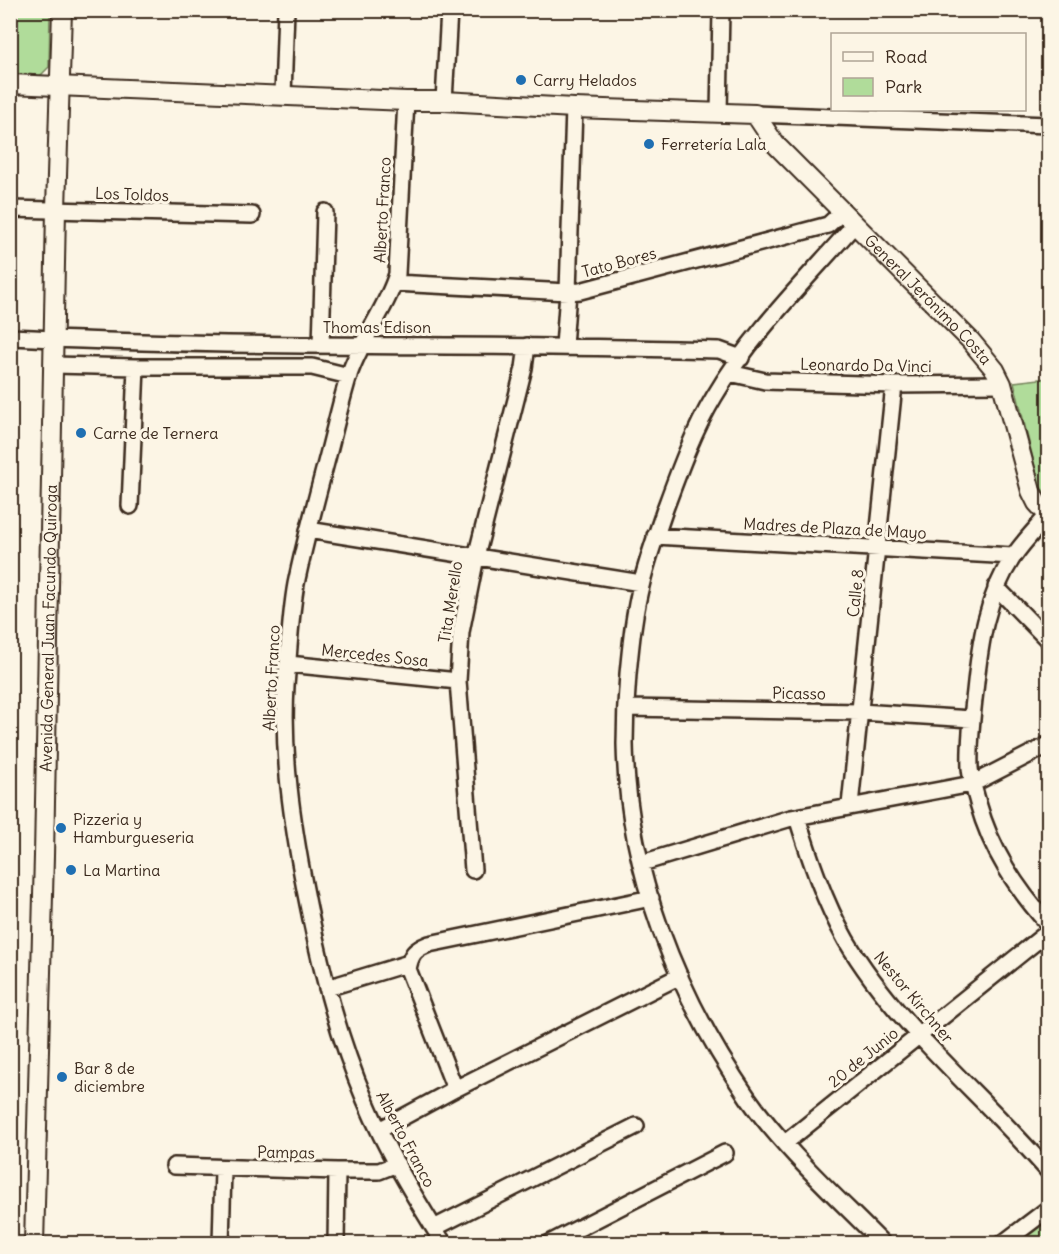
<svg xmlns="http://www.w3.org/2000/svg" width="1059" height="1254" viewBox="0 0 1059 1254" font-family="Delius,sans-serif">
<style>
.green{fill:#b0dc9a;stroke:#76835c;stroke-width:1.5}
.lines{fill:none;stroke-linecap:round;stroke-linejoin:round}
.minor-casing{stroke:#3b2a1e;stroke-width:20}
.tertiary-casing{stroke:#3b2a1e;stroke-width:22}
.minor{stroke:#fcf5e5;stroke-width:15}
.tertiary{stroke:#fcf5e5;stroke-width:18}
.poi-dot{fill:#1f6fb2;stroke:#fcf5e5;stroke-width:2}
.labels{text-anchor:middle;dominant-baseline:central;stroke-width:6;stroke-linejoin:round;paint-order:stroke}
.poi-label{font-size:16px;fill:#3b2a1e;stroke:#fcf5e5;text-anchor:start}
.street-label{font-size:16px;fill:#3b2a1e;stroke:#fcf5e5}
</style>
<rect width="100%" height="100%" fill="#fcf5e5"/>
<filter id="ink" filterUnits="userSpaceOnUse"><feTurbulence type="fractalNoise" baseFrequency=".0167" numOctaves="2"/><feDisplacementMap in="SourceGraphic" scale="12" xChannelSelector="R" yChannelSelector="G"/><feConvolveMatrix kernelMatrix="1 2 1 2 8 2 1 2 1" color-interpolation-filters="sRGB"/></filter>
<g filter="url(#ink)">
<path class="green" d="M 11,10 L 50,11 L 49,67 L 40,76 L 11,74 Z
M 1048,378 L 1048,496 L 1040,487 L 1014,382 Z
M 1048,1215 L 1048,1243 L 1013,1243 Z"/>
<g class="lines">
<defs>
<path id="minor" d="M 283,95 L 286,10
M 406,101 L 397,274 C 386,310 361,339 349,375 C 341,401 335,428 328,455 C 317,497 305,540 296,584 C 290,617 289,652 286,686 C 282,754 292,822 305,889 C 319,961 336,1032 365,1100 C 386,1150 415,1198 444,1244
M 444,101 L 449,10
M 719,113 L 721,10
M 755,114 L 1048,125
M 10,209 L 252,215
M 854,225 C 806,280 751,334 714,397 C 693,432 679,471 665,509 C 657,533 648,557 642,582 C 634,612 631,643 628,674 C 626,697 625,721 625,744 C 627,870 677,995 748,1098 C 786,1152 837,1197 883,1244
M 394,283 L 568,292 L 580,291 L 828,225 L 842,212
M 10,337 C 247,349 483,343 719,350 L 741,358
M 321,345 L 325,212
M 564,346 L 568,292 L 574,108
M 54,365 L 136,367 L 312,367 L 349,376
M 730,373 L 765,381 L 894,385 L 1002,384
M 130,506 L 136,367
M 1048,515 C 1036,529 1023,542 1013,557 C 986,598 980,643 975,691 C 972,716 969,742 970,768 C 971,780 975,792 978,803 C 991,850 1016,888 1048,924
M 308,530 L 641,583
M 655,536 L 1013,556
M 996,587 L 1048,640
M 288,664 L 458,681
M 626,708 L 860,712 L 972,719
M 850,805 L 894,385
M 797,817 C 810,859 824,901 846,940 C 897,1027 983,1095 1048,1171
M 642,863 L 791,818 L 972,784 L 1048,745
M 473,870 L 458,681 L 461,632 L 476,557 L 524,368 L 527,346
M 327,988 L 409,963
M 455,1089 L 408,969 C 411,954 414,950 429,944 L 651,898
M 379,1130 L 455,1089 L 680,976
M 785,1143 L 1048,932
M 174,1166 L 337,1171 L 379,1171 L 397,1164
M 434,1228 L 636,1126
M 221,1244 L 223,1169
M 336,1244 L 337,1171
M 548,1244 L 725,1153
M 1002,1244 L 1048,1209"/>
<g id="tertiary">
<path id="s1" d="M 10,84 L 406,101 L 444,101 L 574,108 L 755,114 L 775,144 L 970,340 L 995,370 L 1002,384 L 1031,491 L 1037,503 L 1048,515"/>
<path id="s2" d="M 34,1244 L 44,856 L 56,209 L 62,10"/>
</g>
</defs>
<use href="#minor" class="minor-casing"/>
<use href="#tertiary" class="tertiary-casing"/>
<use href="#minor" class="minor"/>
<use href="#tertiary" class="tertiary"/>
</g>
</g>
<g class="poi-dot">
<circle cx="521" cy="80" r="6"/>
<circle cx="649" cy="144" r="6"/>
<circle cx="81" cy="433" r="6"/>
<circle cx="61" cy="828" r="6"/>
<circle cx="71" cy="870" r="6"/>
<circle cx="62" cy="1077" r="6"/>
</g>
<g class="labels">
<g class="poi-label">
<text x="533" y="80">Carry Helados</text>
<text x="661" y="144">Ferretería Lala</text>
<text x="93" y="433">Carne de Ternera</text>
<text x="73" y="819">Pizzeria y<tspan x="73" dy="18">Hamburgueseria</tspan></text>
<text x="83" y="870">La Martina</text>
<text x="74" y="1068">Bar 8 de<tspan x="74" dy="18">diciembre</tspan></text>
</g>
<g class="street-label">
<text transform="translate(132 194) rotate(2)">Los Toldos</text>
<text transform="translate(382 210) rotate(-87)">Alberto Franco</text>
<text transform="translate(619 262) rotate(-15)">Tato Bores</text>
<text stroke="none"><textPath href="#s1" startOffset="1000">General Jerónimo Costa</textPath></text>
<text x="377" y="327">Thomas Edison</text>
<text transform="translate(866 365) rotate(1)">Leonardo Da Vinci</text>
<text transform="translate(835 528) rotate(3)">Madres de Plaza de Mayo</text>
<text transform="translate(855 593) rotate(-84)">Calle 8</text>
<text transform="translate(450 602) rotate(-81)">Tita Merello</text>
<text stroke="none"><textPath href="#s2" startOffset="616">Avenida General Juan Facundo Quiroga</textPath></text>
<text transform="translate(375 655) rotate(6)">Mercedes Sosa</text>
<text transform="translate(271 678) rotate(-87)">Alberto Franco</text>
<text transform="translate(799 693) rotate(1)">Picasso</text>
<text transform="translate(914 997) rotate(50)">Nestor Kirchner</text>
<text transform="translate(863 1057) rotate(-39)">20 de Junio</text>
<text transform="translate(406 1139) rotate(62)">Alberto Franco</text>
<text transform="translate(286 1152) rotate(1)">Pampas</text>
</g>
</g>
<rect width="1059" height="1254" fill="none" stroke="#fcf5e5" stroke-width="36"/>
<rect x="18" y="18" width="1023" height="1218" fill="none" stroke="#3b2a1e" stroke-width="2" filter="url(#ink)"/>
<rect x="831" y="33" width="195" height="78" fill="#fcf5e5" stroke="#afa495" stroke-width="1.5"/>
<rect x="843" y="52" width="30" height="9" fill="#fcf5e5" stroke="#afa495" stroke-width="1.5"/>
<text x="885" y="63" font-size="18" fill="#3b2a1e">Road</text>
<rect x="843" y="78" width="30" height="18" fill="#b0dc9a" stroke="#afa495" stroke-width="1.5"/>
<text x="885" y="93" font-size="18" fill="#3b2a1e">Park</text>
</svg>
